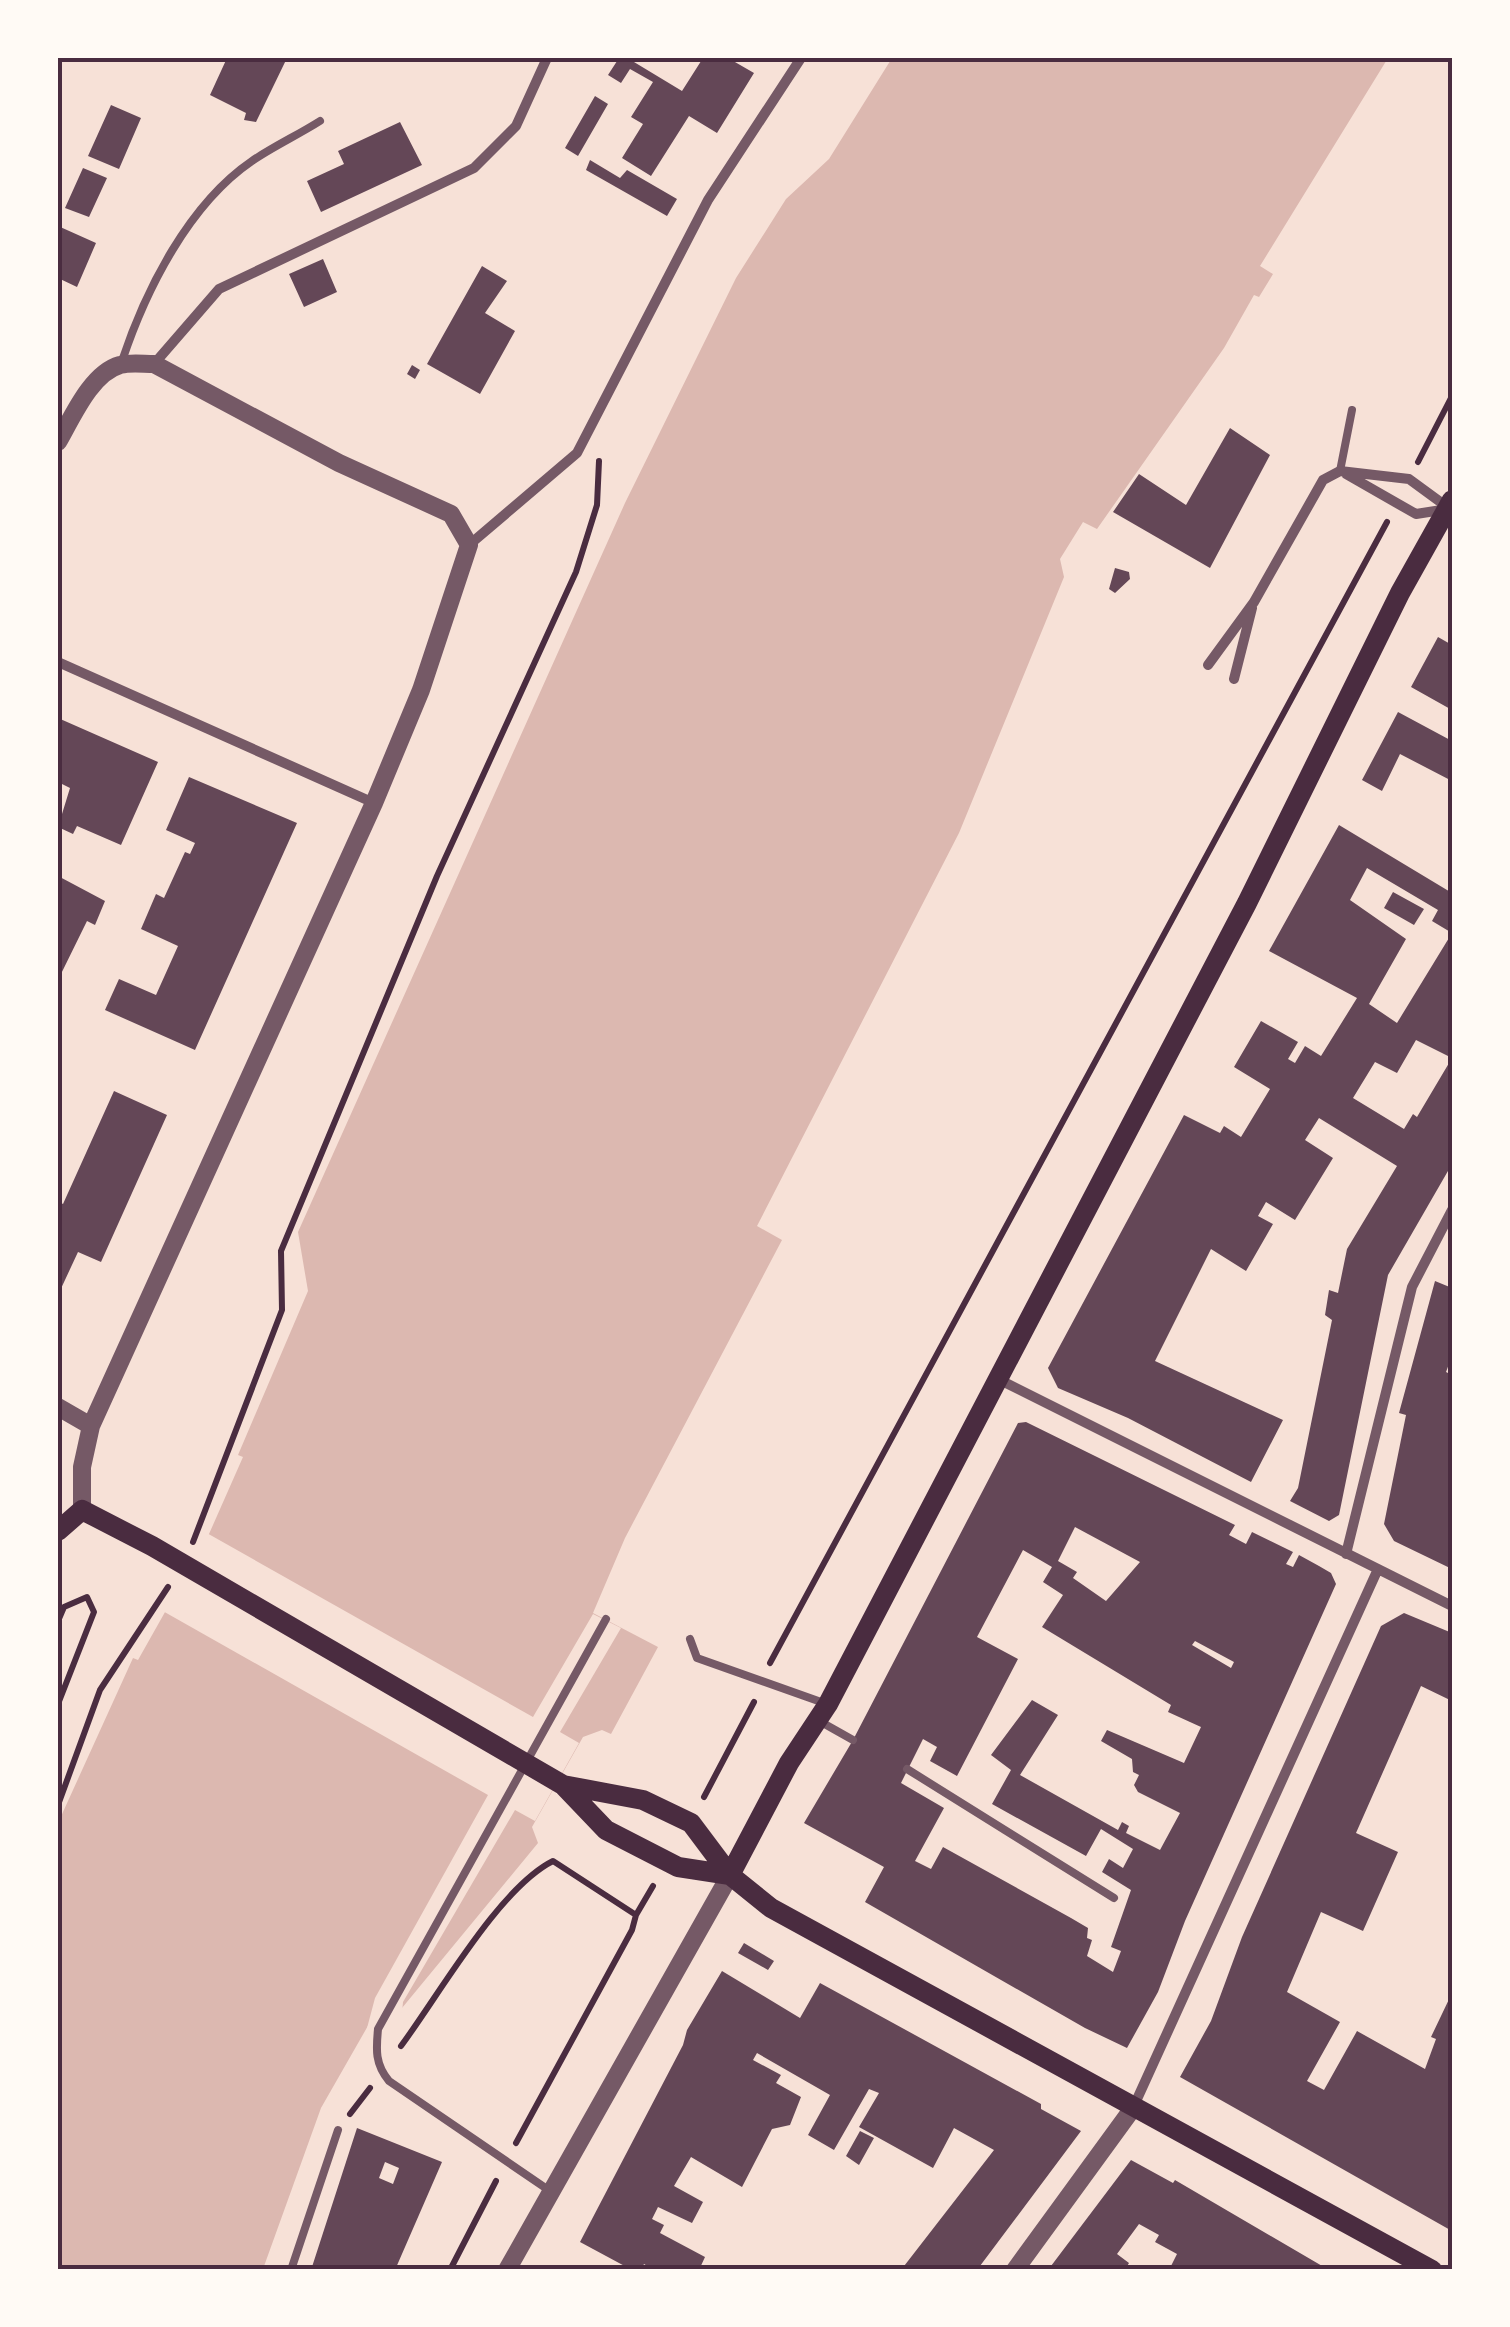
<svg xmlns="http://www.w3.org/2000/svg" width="1510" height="2327" viewBox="0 0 1510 2327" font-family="Roboto,sans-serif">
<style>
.water{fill:#dcb8b0}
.pier{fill:#f7e1d7}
.building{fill:#644757;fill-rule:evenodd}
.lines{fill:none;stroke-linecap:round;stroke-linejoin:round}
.path{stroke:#4a2c40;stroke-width:6}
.service{stroke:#755966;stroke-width:8}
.minor{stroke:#755966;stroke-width:10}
.tertiary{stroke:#755966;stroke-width:18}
.secondary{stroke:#4a2c40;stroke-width:20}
.neatline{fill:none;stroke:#4a2c40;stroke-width:4}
</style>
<rect width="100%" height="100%" fill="#f7e1d7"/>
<path class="water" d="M 892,58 L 1388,58 L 1260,266 L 1273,274 L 1259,297 L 1254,295 L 1224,348 L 1097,529 L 1083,522 L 1060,559 L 1064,577 L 959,833 L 757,1226 L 782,1240 L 625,1538 L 593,1613 L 658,1647 L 611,1734 L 602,1730 L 583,1737 L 532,1827 L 538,1843 L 402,2008 L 377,2010 L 321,2108 L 263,2269 L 58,2270 L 58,1823 L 133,1658 L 138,1660 L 209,1534 L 243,1457 L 238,1455 L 308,1291 L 298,1232 L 625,503 L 736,278 L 786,199 L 829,159 Z"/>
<path class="pier" d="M 205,1532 L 533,1717 L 593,1614 L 621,1628 L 560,1732 L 579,1743 L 535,1821 L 515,1810 L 403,2002 L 402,2013 L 393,2009 L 381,2014 L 362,2047 L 375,1998 L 488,1795 L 161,1610 Z"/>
<path class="building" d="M 227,58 L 287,58 L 256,122 L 244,120 L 246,113 L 210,95 Z
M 619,58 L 637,58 L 634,62 L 682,91 L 703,58 L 728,58 L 754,73 L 717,133 L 689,116 L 651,176 L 622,158 L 643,124 L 631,117 L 653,82 L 630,69 L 621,83 L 608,75 Z
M 595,96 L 608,104 L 578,156 L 565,148 Z
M 111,105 L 141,118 L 119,169 L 88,156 Z
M 400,122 L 422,165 L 321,212 L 307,181 L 344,164 L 338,151 Z
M 590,160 L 620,178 L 627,170 L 677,199 L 667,216 L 586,170 Z
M 83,168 L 107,178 L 89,217 L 65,208 Z
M 58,226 L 96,243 L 77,287 L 58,278 Z
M 323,259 L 337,292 L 304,307 L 289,274 Z
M 482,266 L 507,281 L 485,313 L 515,331 L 480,394 L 427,364 Z
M 412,365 L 420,370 L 415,379 L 407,374 Z
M 1230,428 L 1270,455 L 1210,568 L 1113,512 L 1139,474 L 1186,505 Z
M 1115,568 L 1129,572 L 1130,579 L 1115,593 L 1109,589 Z
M 1438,637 L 1452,645 L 1452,710 L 1411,687 Z
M 1398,712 L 1452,741 L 1452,781 L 1400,754 L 1382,791 L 1362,780 Z
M 58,718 L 158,762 L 121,845 L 77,826 L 73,834 L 58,827 L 70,788 L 58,782 Z
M 189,777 L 297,823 L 195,1050 L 105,1010 L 119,979 L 156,995 L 178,946 L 141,929 L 156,894 L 164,898 L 185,852 L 190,854 L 195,843 L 166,830 Z
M 1339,825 L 1452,893 L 1452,1164 L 1388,1275 L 1339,1515 L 1329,1521 L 1290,1501 L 1298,1488 L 1332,1320 L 1325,1315 L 1329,1290 L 1338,1293 L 1347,1249 L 1397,1166 L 1319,1118 L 1305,1140 L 1333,1158 L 1295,1220 L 1266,1202 L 1258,1216 L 1273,1224 L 1246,1271 L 1211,1249 L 1155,1361 L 1283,1420 L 1251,1482 L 1128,1418 L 1058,1388 L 1048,1368 L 1184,1115 L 1220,1133 L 1224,1126 L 1241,1137 L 1270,1089 L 1234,1067 L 1261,1021 L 1298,1042 L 1288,1059 L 1295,1063 L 1305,1046 L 1321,1056 L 1357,998 L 1269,951 ZM 1367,868 L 1438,910 L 1432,921 L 1452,933 L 1397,1023 L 1369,1004 L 1406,939 L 1350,900 ZM 1416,1040 L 1452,1058 L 1417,1117 L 1413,1114 L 1404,1129 L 1353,1098 L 1375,1062 L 1397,1073 Z
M 58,876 L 105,901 L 95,925 L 87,921 L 58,980 Z
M 1393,892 L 1424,909 L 1414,925 L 1384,908 Z
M 114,1091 L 167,1115 L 101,1262 L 78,1252 L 58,1295 L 58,1201 L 63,1204 Z
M 1435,1281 L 1452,1288 L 1452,1356 L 1446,1372 L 1452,1375 L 1452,1569 L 1394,1541 L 1384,1524 L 1406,1415 L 1399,1413 Z
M 1026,1422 L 1235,1525 L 1229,1535 L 1246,1544 L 1252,1532 L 1293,1552 L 1286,1564 L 1293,1567 L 1299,1555 L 1319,1566 L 1331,1573 L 1336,1584 L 1185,1921 L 1158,1992 L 1127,2048 L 1085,2028 L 865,1902 L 884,1867 L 804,1823 L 853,1740 L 1018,1423 ZM 1075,1527 L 1140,1562 L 1106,1601 L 1073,1578 L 1077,1572 L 1058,1561 ZM 1023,1550 L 1052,1567 L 1043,1582 L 1063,1595 L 1042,1627 L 1171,1705 L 1168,1712 L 1201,1727 L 1184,1763 L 1107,1730 L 1101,1741 L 1132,1759 L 1133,1772 L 1139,1775 L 1134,1785 L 1138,1792 L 1180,1813 L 1160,1850 L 1126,1833 L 1129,1826 L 1122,1822 L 1118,1830 L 1020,1775 L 1058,1715 L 1032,1700 L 991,1755 L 1011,1770 L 992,1804 L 1086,1856 L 1101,1829 L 1133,1849 L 1123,1868 L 1109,1859 L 1102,1872 L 1131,1890 L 1111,1947 L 1121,1951 L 1113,1972 L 1087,1956 L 1092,1940 L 1087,1938 L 1088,1928 L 1071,1918 L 943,1847 L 931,1869 L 915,1861 L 944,1808 L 901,1783 L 923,1739 L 937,1747 L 930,1761 L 957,1776 L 1018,1659 L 977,1637 ZM 1195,1641 L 1234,1662 L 1231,1668 L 1192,1645 Z
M 1404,1613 L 1452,1633 L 1452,1701 L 1421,1686 L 1356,1833 L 1398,1852 L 1363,1931 L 1321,1912 L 1287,1992 L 1340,2022 L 1307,2081 L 1324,2090 L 1357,2031 L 1425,2069 L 1436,2039 L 1431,2037 L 1452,1993 L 1452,2231 L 1180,2077 L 1211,2021 L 1242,1937 L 1381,1626 Z
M 744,1943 L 774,1961 L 768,1970 L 738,1953 Z
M 722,1971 L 800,2018 L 820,1983 L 1041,2104 L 1041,2109 L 1081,2131 L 977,2270 L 901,2270 L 994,2150 L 954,2128 L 933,2168 L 859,2127 L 879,2093 L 869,2089 L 834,2150 L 808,2135 L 830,2095 L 757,2053 L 753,2060 L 781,2075 L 776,2083 L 801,2097 L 790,2125 L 772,2129 L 742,2187 L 691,2157 L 674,2186 L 703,2202 L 692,2223 L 658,2207 L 652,2219 L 664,2225 L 660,2233 L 705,2257 L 699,2270 L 654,2270 L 644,2264 L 641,2270 L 632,2270 L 580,2242 L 683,2045 L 687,2030 Z
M 357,2128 L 442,2162 L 395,2270 L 311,2270 ZM 385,2162 L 399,2168 L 393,2184 L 379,2178 Z
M 860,2131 L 874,2138 L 859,2165 L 846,2156 Z
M 1131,2160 L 1173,2183 L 1175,2180 L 1329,2270 L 1169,2270 L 1177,2254 L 1155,2242 L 1159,2235 L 1139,2224 L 1117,2254 L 1129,2263 L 1125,2270 L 1048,2270 Z"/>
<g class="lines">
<path class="path" d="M 1418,462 L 1452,396
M 193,1542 L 282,1310 L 281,1251 L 437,876 L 576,572 L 597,505 L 599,461
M 58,1621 L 64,1607 L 87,1597 L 94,1612 L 58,1704
M 770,1663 L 1387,522
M 704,1797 L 754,1702
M 58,1805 L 100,1690 L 168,1587
M 401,2046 C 439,1995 499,1888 553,1861 L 636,1915 L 653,1886
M 350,2114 L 370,2088
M 516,2143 L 632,1930 L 636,1915
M 450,2270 L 496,2181"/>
<path class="service" d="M 122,361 C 146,289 189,204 252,161 C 274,146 298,135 320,121
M 1340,471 L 1352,410
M 690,1639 L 697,1658 L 824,1703
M 821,1722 L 853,1740
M 907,1769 L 1114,1898
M 550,2191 L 389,2081 C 375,2064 376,2050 378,2029 L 606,1619
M 291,2270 L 338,2130"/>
<path class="minor" d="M 154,364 L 219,289 L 474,168 L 516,126 L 547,58
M 1346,474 L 1416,514 L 1448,509
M 469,545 L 577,453 L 708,200 L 801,58
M 58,662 L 374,803
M 1208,665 L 1254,602 L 1323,480 L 1340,471 L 1409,479 L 1450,509
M 1234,679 L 1252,608
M 998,1379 L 1452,1606
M 1346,1554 L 1412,1287 L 1452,1210
M 1133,2108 L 1378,1569"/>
<path class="tertiary" d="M 58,442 C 72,418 91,373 120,365 C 130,362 143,364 154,364 L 339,463 L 451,514 L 469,545 L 421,690 L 374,803 L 91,1426 L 82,1467 L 82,1510
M 58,1407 L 91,1426
M 507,2270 L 730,1875
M 1015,2270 L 1133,2108"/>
<path class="secondary" d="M 58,1531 L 82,1510 L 152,1546 L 563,1785 L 606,1830 L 678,1867 L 730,1875
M 563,1785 L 643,1800 L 691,1823 L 730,1875 L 771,1908 L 1432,2270
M 730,1875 L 789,1763 L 828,1704 L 1247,903 L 1400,593 L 1452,500"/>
</g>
<rect width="1510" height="2327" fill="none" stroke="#fffaf5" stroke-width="120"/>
<rect x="60" y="60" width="1390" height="2207" class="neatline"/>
</svg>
